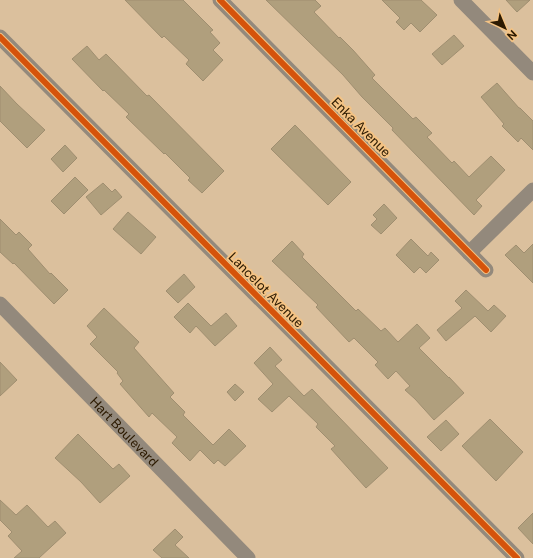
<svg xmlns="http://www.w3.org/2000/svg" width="533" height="558" viewBox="0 0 533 558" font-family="'Public Sans',sans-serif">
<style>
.building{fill:#b09f7d;stroke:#9f8e70}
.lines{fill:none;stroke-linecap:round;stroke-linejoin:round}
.street{stroke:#93897c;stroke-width:15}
.cycleway-casing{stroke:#f4c384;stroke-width:8}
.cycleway{stroke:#d5530b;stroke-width:6}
.labels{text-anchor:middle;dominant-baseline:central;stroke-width:4;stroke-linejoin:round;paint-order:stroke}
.street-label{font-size:13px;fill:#2c1a01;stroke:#f4c384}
</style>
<rect width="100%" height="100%" fill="#dbc09d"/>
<path class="building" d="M 125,0 L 183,0 L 213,30 L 210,32 L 220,43 L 213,50 L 223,60 L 203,81 L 186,64 L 189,60 L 164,36 L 162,38 Z
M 266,0 L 315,0 L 321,6 L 314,12 L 339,38 L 340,37 L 353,50 L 375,75 L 372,78 L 413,119 L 416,117 L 432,133 L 427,137 L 452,163 L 454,161 L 469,177 L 491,156 L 505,170 L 476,200 L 482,206 L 474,215 L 392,130 L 393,128 L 362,97 L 343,75 Z
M 382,0 L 421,0 L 437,15 L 420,32 L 411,23 L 404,30 L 396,22 L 400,18 Z
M 506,0 L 530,0 L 517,12 Z
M 454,35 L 464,46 L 442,65 L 432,54 Z
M 87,46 L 99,60 L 106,54 L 147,96 L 149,95 L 224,171 L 202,193 L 188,180 L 190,178 L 165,153 L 164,154 L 126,117 L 129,114 L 104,90 L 103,91 L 72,59 Z
M 497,83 L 519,108 L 520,108 L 533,121 L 533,150 L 521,138 L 518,142 L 502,126 L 504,124 L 481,97 Z
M 0,86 L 17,104 L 45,130 L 27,148 L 0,121 Z
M 295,125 L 351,182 L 328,205 L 271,149 Z
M 65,145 L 77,158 L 63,172 L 51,159 Z
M 75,177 L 88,190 L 64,214 L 51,201 Z
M 103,183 L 112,192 L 115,189 L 122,197 L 101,215 L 86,197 Z
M 384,204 L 397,218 L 381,234 L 371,225 L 377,219 L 373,215 Z
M 128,212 L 156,237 L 141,254 L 113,229 Z
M 0,219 L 16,235 L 19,232 L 32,245 L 28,249 L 50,274 L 51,273 L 68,290 L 54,304 L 14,263 L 13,264 L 0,252 Z
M 411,239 L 428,256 L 431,252 L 439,260 L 426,273 L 420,267 L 414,273 L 396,255 Z
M 292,241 L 304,254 L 302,257 L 356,311 L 358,309 L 381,331 L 385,328 L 398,342 L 417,324 L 430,338 L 419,348 L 449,378 L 449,377 L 464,393 L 434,420 L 415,399 L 405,390 L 410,386 L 396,371 L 388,379 L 375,365 L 378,362 L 354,338 L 349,342 L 316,307 L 318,305 L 272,261 Z
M 533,244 L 533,283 L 505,255 L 516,245 L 524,253 Z
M 184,274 L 195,287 L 178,303 L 166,291 Z
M 466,290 L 488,311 L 494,305 L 506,316 L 491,332 L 475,316 L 446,341 L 437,330 L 462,308 L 455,301 Z
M 188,303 L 211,326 L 226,313 L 237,326 L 215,346 L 196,326 L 190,333 L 174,317 Z
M 104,308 L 139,342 L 134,348 L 174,393 L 170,397 L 185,412 L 183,415 L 213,445 L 229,429 L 246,446 L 225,466 L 218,460 L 214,464 L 200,450 L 190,461 L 172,443 L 177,437 L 152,413 L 149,417 L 120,384 L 123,381 L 117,373 L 118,372 L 90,344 L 97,337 L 87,326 Z
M 270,347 L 282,360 L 275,366 L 304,396 L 312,389 L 388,468 L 366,488 L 331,449 L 335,446 L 316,427 L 318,424 L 289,396 L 272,412 L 258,399 L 273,384 L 254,363 Z
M 0,362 L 17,380 L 0,396 Z
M 235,384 L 244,392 L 235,401 L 227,392 Z
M 490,419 L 523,452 L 496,481 L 462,446 Z
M 446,420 L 459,434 L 441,451 L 427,437 Z
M 78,434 L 113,469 L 119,464 L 130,476 L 100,503 L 81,482 L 55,458 Z
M 0,500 L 16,515 L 27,505 L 48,527 L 55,521 L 66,533 L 39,558 L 14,558 L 22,551 L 8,536 L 12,532 L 0,520 Z
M 533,513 L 533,544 L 518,528 Z
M 175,529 L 183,537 L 175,545 L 189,558 L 162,558 L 153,550 Z"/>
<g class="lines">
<g class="street">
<path d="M 220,0 L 486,270"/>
<path d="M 461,0 L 533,73"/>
<path d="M 0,37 L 517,558"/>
<path d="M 469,253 L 533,190"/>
<path id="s1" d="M 0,304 L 248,558"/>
</g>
<defs>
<path id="cycleway" d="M 220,0 L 486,270
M 0,37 L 517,558"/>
</defs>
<use href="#cycleway" class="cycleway-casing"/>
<use href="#cycleway" class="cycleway"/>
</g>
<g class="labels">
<g class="street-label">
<text transform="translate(361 127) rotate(45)">Enka Avenue</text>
<text transform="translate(266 290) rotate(45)">Lancelot Avenue</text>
<text stroke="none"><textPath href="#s1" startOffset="178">Hart Boulevard</textPath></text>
</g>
</g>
<g transform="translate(505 28) rotate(136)" stroke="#f4c384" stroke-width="3" paint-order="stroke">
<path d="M0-3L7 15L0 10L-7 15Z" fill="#2c1a01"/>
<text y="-6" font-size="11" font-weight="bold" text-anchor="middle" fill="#2c1a01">N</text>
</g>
</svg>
